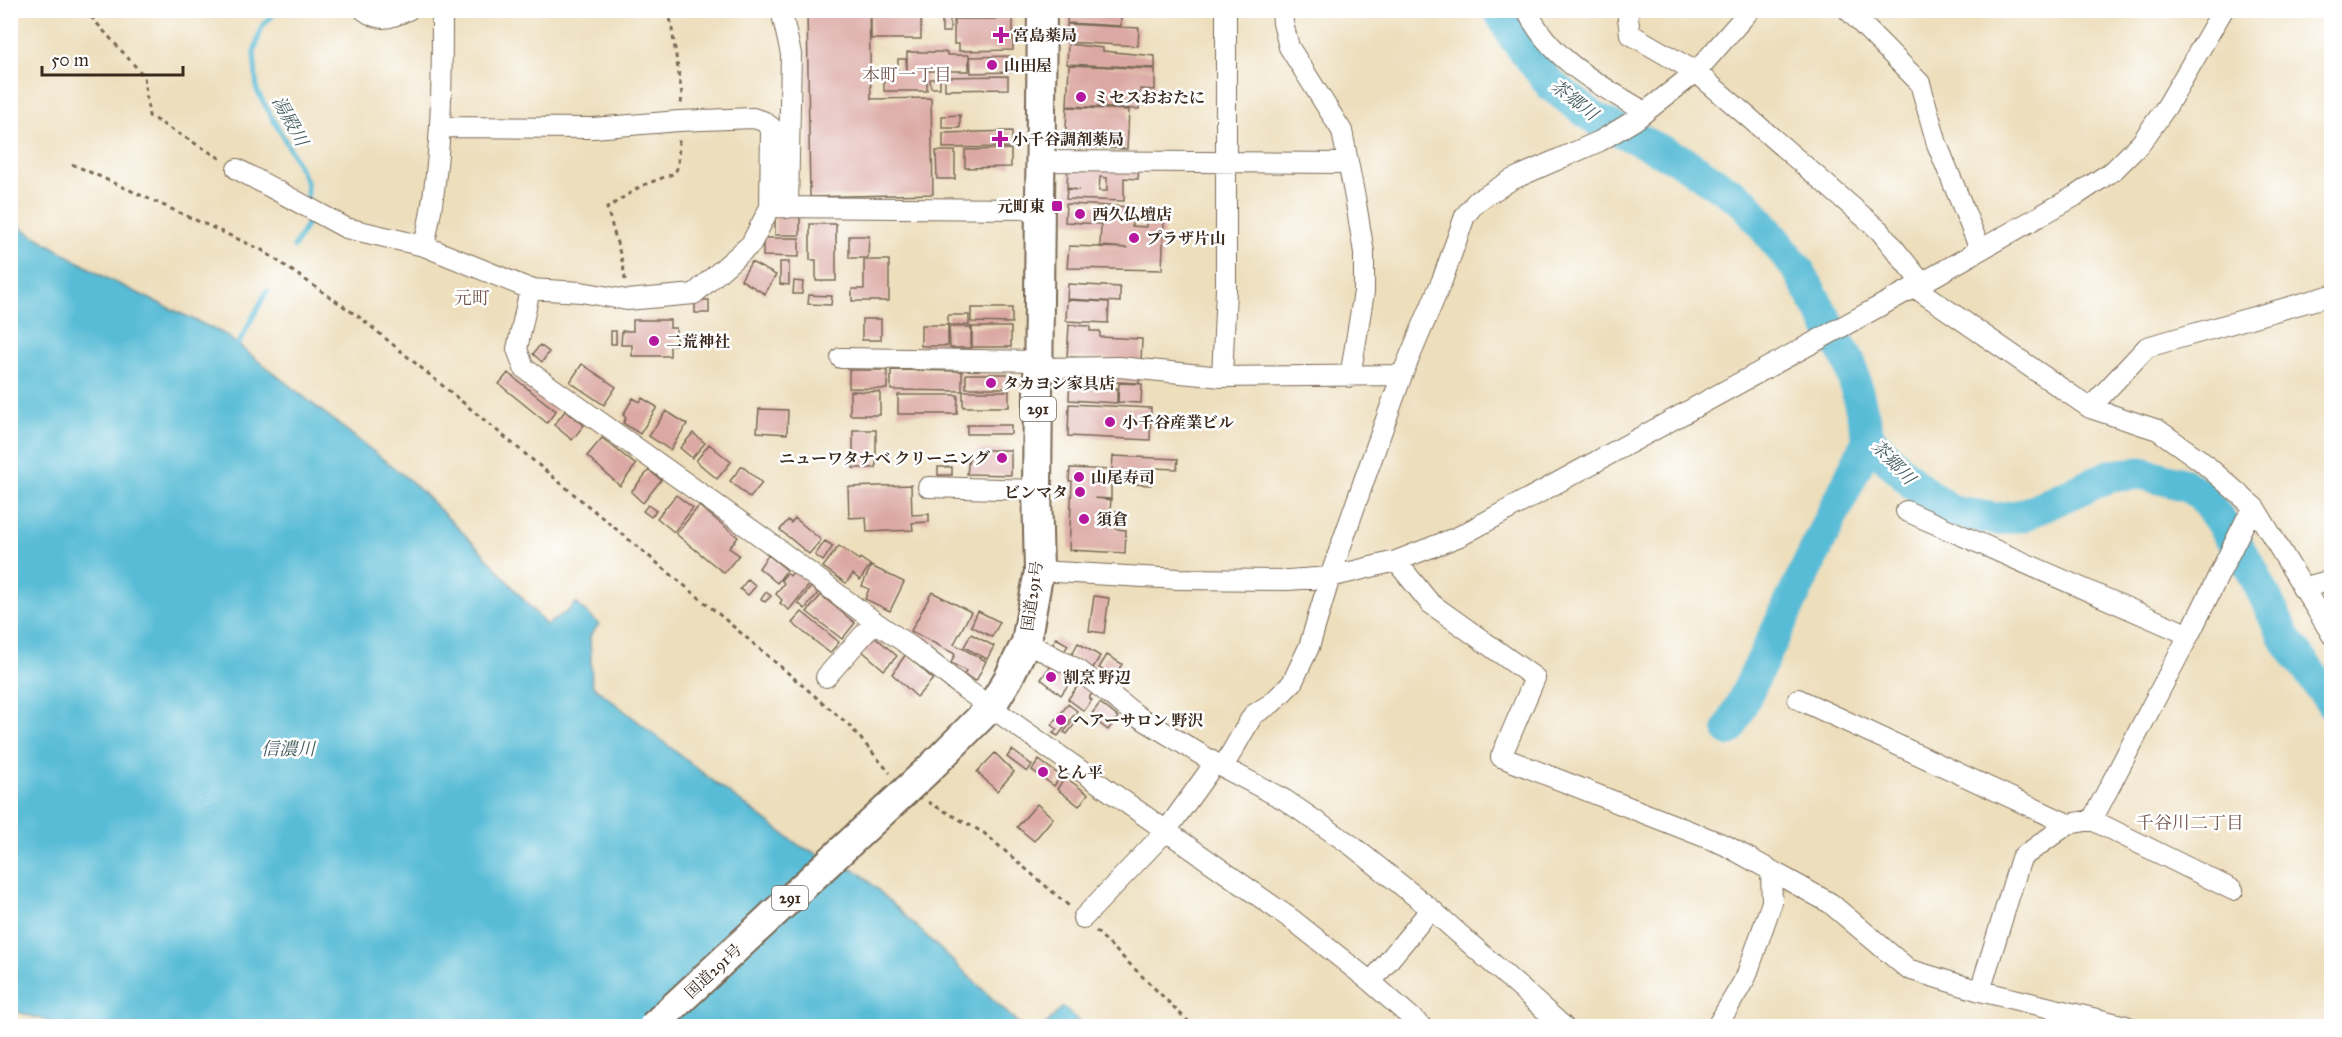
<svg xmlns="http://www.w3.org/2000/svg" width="2342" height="1037" viewBox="0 0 2342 1037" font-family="'IM FELL Great Primer','Noto Serif JP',serif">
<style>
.water{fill:#58bcd6;stroke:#4a737a;stroke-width:1.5}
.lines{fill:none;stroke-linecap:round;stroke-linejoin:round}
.stream{stroke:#58bcd6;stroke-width:5}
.river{stroke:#58bcd6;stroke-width:33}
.building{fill:#dba8a3;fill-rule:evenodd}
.minor-casing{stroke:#796955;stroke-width:22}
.highway-casing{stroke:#796955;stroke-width:32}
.path{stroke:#796955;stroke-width:3;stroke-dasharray:4.5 4.5;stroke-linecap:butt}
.minor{stroke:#fff;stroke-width:20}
.highway{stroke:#fff;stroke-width:28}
.highway-bridge-casing{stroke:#796955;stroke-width:32;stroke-linecap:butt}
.highway-bridge{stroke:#fff;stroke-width:28}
.poi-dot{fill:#b5179e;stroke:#fff;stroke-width:2}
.labels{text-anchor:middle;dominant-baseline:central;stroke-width:5;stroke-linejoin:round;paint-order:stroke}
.shield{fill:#fff;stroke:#766a62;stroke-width:1.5}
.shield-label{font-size:15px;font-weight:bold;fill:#3b2a1e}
.poi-label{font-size:16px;font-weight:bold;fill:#3b2a1e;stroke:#fff;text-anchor:start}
.street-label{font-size:16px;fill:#3b2a1e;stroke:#fff}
.neighbourhood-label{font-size:18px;fill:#73564d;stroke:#fff}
.water-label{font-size:18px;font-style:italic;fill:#455d5e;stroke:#fff}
</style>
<rect width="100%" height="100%" fill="#fff"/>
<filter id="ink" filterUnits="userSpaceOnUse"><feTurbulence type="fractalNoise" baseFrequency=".0167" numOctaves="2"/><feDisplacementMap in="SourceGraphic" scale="12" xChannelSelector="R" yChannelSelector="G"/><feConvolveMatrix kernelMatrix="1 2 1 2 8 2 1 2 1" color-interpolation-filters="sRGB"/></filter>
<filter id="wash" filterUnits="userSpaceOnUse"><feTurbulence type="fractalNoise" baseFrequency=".008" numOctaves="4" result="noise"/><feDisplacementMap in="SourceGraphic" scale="24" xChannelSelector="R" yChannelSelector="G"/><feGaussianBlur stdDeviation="1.35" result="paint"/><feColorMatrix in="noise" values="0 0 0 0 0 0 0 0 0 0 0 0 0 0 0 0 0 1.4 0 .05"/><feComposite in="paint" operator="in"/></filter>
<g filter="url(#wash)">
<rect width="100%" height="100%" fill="#eddebc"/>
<path class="water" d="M 11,222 L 108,279 L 224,334 L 412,482 L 481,551 L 546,625 L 568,611 L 576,603 L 599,624 L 590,636 L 592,685 L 709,778 L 800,846 L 860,873 L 1021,1026 L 63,1026 L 11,1010 Z
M 1063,1007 L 1084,1026 L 1044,1026 Z"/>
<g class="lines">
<path class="stream" d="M 278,10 L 262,26 L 254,52 L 257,91 L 290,149 L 307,183 L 307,201
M 294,247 L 307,224 L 307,213
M 235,350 L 267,291"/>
<path class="river" d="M 1499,10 L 1514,37 L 1552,86 L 1596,119 L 1682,161 L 1744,202 L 1799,271 L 1850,364 L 1869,439 L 1916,486 L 1952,512 L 1997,519 L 2023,515 L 2110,476 L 2141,473 L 2186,485 L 2202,496 L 2219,519 L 2252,570 L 2285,638 L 2332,703
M 1729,730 L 1869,439"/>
</g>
<g id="blocks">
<path class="building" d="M 807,10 L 869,10 L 871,99 L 931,98 L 933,194 L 810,197 Z
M 871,10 L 921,10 L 921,39 L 871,39 Z
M 1068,10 L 1121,11 L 1121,26 L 1067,23 Z
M 942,18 L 950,18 L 950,32 L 942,32 Z
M 954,19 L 1013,19 L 1013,50 L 959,51 L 959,44 L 954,44 Z
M 1067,24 L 1139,28 L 1138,46 L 1066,42 Z
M 1068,44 L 1103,48 L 1103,51 L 1155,56 L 1155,68 L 1067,64 Z
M 907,52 L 947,52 L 947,55 L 969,55 L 969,71 L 927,71 L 927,91 L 884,91 L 884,69 L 898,69 L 898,59 L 906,59 L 907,72 Z
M 1011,56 L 1011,72 L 971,73 L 970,57 Z
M 1069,65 L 1155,69 L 1155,90 L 1140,89 L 1139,109 L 1067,106 Z
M 1008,76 L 1008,89 L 945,90 L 945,77 Z
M 930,79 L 940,79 L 940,88 L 931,88 Z
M 1067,107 L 1129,110 L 1127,149 L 1065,146 Z
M 960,115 L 960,128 L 942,128 L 942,116 Z
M 1012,131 L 1012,147 L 943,148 L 943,133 Z
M 1011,149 L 1011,167 L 965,168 L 965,150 Z
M 936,151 L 955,151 L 955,179 L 937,179 Z
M 1068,163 L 1139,166 L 1138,179 L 1124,178 L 1124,201 L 1066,199 L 1067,189 L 1079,190 L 1067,188 ZM 1100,177 L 1107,178 L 1107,191 L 1099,191 Z
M 1066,204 L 1133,207 L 1132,226 L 1146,227 L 1146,220 L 1164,221 L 1162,270 L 1067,268 L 1069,246 L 1128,248 L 1100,246 L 1101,224 L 1065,222 Z
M 775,216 L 800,216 L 800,235 L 775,235 Z
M 810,224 L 836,224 L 836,281 L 816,281 L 816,260 L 810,260 Z
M 849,236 L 869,236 L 868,258 L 849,258 Z
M 763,238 L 799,238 L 799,257 L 763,256 Z
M 864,260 L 889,260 L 889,301 L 852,301 L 852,289 L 864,289 Z
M 751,262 L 776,275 L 765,294 L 741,280 Z
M 780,262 L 789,262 L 789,285 L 780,284 Z
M 794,281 L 803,282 L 802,294 L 793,294 Z
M 1068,284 L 1120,287 L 1120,302 L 1067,299 Z
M 809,295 L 832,296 L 831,305 L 808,304 Z
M 695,300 L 709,300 L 709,313 L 695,313 Z
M 1067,300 L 1109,302 L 1108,323 L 1066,321 Z
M 971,308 L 1012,308 L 1012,323 L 971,322 Z
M 948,315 L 969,315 L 969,325 L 948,325 Z
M 862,319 L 881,319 L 881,340 L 862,340 Z
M 633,320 L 670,320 L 670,328 L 676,328 L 676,345 L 670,345 L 670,356 L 632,356 L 632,345 L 621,345 L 622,331 L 633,331 Z
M 921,325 L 948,325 L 948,346 L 921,346 Z
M 1069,325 L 1090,326 L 1090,331 L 1100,331 L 1100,337 L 1142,339 L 1141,361 L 1067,357 Z
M 949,327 L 971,327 L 971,348 L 950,348 Z
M 972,327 L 1011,327 L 1011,347 L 972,347 Z
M 611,331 L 616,331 L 616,344 L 611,344 Z
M 540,345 L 549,352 L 542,362 L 533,354 Z
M 582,364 L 616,387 L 604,405 L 570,382 Z
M 849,370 L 887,370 L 887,389 L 849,388 Z
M 891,370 L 962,371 L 962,391 L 891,390 Z
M 508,373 L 556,411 L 547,423 L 499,384 Z
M 966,374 L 1010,374 L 1010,388 L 966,388 Z
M 1070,375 L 1140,378 L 1139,383 L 1099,381 L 1099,387 L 1117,388 L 1117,403 L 1069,400 Z
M 1119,383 L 1142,384 L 1141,403 L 1118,402 Z
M 850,391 L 880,392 L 880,415 L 850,415 Z
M 963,391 L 1009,391 L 1009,407 L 963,407 Z
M 898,395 L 958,395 L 957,414 L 898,414 Z
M 633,398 L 640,402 L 642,398 L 657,407 L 640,434 L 623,423 L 626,418 L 623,415 Z
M 1069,404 L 1151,408 L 1150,440 L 1068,436 Z
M 759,409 L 788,410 L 787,434 L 757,432 Z
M 565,411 L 584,425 L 572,440 L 554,425 Z
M 666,411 L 687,424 L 670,450 L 649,436 Z
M 967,425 L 1011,425 L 1011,434 L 967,434 Z
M 853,430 L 876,430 L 876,468 L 853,468 Z
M 693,433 L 705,443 L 692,458 L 680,448 Z
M 602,438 L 636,465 L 620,486 L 587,456 Z
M 709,444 L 731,462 L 717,479 L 696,461 Z
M 977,450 L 1011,450 L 1011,475 L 967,474 L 969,458 L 977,458 Z
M 1113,456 L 1178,459 L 1177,469 L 1152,468 L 1151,485 L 1111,483 L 1111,499 L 1095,498 L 1111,500 L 1110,511 L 1117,511 L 1116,529 L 1126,530 L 1125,553 L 1069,550 L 1072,481 L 1069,481 L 1070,468 L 1112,470 Z
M 742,466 L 762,483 L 750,498 L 730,481 Z
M 938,467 L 952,467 L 952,475 L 938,475 Z
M 649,470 L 661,480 L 643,503 L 631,492 Z
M 911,485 L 912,515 L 929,514 L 929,522 L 912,523 L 913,530 L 867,532 L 866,517 L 849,518 L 848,487 Z
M 676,495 L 693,508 L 674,532 L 657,518 Z
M 648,505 L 656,511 L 651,517 L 643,511 Z
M 699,506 L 738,537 L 729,548 L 739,555 L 724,573 L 676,534 Z
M 795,518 L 821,540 L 809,554 L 780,530 L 788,520 L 791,523 Z
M 825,541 L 833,546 L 823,561 L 815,555 Z
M 839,546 L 859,560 L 860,558 L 870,565 L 860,580 L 853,574 L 846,583 L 823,567 Z
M 768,555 L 787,570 L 777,583 L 759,568 Z
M 871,566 L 904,582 L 890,611 L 865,599 L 869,589 L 862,586 Z
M 794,571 L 810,584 L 789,610 L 780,603 L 782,600 L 776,594 L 784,583 L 781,580 L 787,573 L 790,576 Z
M 748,579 L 756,586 L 748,595 L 740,589 Z
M 811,587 L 818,593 L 805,609 L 798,603 Z
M 766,592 L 771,596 L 765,602 L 761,599 Z
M 932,592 L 971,612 L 954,644 L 986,661 L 976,681 L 964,675 L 966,671 L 951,663 L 955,654 L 911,631 Z
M 821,595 L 855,623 L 842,639 L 807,612 Z
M 1094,596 L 1109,598 L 1104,633 L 1089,631 Z
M 978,611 L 1000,622 L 992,637 L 971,626 Z
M 802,612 L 839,642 L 830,653 L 792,623 Z
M 971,634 L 994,646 L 987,659 L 964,647 Z
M 873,635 L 897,656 L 884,670 L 861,650 Z
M 1056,638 L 1068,645 L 1064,652 L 1052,645 Z
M 1078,643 L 1100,656 L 1093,668 L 1071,656 Z
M 906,654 L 933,679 L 917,697 L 892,674 Z
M 1107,655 L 1122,664 L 1114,677 L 1099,668 Z
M 1053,663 L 1073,678 L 1061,695 L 1041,679 Z
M 1080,683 L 1093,692 L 1089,698 L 1092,700 L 1084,711 L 1068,699 Z
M 1100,703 L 1118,717 L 1108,730 L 1090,716 Z
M 1068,704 L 1077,711 L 1058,736 L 1053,733 L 1057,729 L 1052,725 Z
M 1074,719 L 1077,721 L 1067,734 L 1064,732 Z
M 1012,750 L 1032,765 L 1027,772 L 1007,757 Z
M 995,753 L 1014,772 L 997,791 L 977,772 Z
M 1039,760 L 1061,776 L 1054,786 L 1032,770 Z
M 1065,777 L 1088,794 L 1079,806 L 1057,789 Z
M 1037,804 L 1053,818 L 1034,841 L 1017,827 Z"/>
</g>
</g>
<g filter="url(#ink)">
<use href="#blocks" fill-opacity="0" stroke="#796955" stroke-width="1.5"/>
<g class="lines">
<defs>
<path id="minor" d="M 364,10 C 380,23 391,18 408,10
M 781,10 L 791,54 L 788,208
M 1282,10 L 1283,23 L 1289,47 L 1342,131 L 1356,203 L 1364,253 L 1364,292 L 1350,377
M 1527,10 C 1549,59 1601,86 1645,112
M 1627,10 L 1630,34 L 1696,72 L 1880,231 L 1922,283
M 1848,10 L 1920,83 L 1937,144 L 1980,249
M 441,127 L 593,128 L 679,121 L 753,118 L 763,121 L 771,127 L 770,207 L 751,244 L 694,294 L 627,300 L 581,292 L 530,289 L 424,246 C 442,168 442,91 442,10
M 1040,161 L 1347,163
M 237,169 L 346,228 L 424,246
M 770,207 L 1040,209
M 1914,287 L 2090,408 L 2158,430 L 2200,460 L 2255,508 L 2332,635
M 530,289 L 517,349 L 524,368 L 766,540 L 875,622 L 913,648 L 965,689 L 1294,921 L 1371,982 L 1421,1026
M 841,358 L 1039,361
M 1039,368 L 1119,367 L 1222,377 L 1402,375
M 1222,377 L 1226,290 L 1226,10
M 2090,408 L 2147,347 L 2332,295
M 928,487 L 1037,490
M 1906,511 L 2189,635
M 1396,561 L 1430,603 L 1535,678 L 1501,757 L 1725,845 L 1830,903 L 1908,969 L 1980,991 L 2126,1026
M 1039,571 L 1179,579 L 1288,580 L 1330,577 L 1396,561 L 1460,536 L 1922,283 L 2075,196 L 2114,170 L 2141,143 L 2167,106 L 2223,10
M 2302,588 L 2332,580
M 1026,642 L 1077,669 L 1139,717 L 1215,763 L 1285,800 L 1351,845 L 1431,909 L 1563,1026
M 826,677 L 875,622
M 1798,699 L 2068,824
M 1223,767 L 1253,715 L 1272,703 L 1292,683 L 1309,647 L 1330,577 L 1367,472 L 1402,375 L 1443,278 L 1465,216 L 1476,202 L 1511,180 L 1600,141 L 1635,120 L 1696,72 L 1750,10
M 2092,820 L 2189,635 L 2246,520 L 2255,508
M 1083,918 L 1166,831 L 1215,763
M 1371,982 L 1431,909
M 1980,991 L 2021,858 L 2068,824 L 2092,820 L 2233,890
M 1717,1026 L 1746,977 L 1772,902 L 1771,871"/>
<path id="highway" d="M 928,770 L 991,707 L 1008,679 L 1026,642 L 1039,571 L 1037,490 L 1042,10"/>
</defs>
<use href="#minor" class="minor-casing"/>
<use href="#highway" class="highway-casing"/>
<path class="path" d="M 85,10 L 144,76 L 149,116 L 223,160
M 669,10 L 682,95 L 681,104
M 72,164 L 262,250 L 362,319 L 714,610 L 849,725 L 890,773
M 625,280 L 623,264 L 607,208 L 641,186 L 675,173 L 678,166 L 679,140
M 928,802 L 984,833 L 1069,906
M 1096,931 L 1193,1026"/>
<use href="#minor" class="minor"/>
<use href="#highway" class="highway"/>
<defs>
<path id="highway-bridge" d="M 653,1026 L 928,770"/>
</defs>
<use href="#highway-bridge" class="highway-bridge-casing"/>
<use href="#highway-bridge" class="highway-bridge"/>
</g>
</g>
<g class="poi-dot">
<path d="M998 26h6v6h6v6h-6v6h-6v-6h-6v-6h6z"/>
<circle cx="992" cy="65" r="6"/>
<circle cx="1081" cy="97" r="6"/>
<path d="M997 130h6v6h6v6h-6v6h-6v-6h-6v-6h6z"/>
<rect x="1051" y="200" width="12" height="12" rx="3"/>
<circle cx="1080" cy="214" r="6"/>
<circle cx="1134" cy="238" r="6"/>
<circle cx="654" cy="341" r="6"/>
<circle cx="991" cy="383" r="6"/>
<circle cx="1110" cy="422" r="6"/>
<circle cx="1002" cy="458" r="6"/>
<circle cx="1079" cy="477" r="6"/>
<circle cx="1080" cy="492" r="6"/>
<circle cx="1084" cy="519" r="6"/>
<circle cx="1051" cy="677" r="6"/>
<circle cx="1061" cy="720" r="6"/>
<circle cx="1043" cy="772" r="6"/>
</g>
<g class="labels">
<g class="shield">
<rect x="1020" y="397" width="36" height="24" rx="4.5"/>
<rect x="772" y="886" width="36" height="24" rx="4.5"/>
</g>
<g class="shield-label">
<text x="1038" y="409">291</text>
<text x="790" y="898">291</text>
</g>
<g class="poi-label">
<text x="1013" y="35">宮島薬局</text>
<text x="1004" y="65">山田屋</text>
<text x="1093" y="97">ミセスおおたに</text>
<text x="1012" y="139">小千谷調剤薬局</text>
<text x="1045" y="206" text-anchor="end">元町東</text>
<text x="1092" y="214">西久仏壇店</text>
<text x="1146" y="238">プラザ片山</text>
<text x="666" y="341">二荒神社</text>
<text x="1003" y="383">タカヨシ家具店</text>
<text x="1122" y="422">小千谷産業ビル</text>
<text x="990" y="458" text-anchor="end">ニューワタナベ クリーニング</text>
<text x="1091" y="477">山尾寿司</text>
<text x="1068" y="492" text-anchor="end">ビンマタ</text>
<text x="1096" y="519">須倉</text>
<text x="1063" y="677">割烹 野辺</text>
<text x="1073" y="720">ヘアーサロン 野沢</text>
<text x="1055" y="772">とん平</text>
</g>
<g class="street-label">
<text transform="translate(1032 596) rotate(-82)">国道291号</text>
<text transform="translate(713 971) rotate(-43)">国道291号</text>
</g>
<g class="neighbourhood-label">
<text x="907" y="75">本町一丁目</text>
<text x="472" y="298">元町</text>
<text x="2190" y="823">千谷川二丁目</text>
</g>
<g class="water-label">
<text transform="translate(1574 100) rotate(38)">茶郷川</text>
<text transform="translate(290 121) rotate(61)">湯殿川</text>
<text transform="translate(1893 462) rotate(46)">茶郷川</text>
<text x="288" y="749">信濃川</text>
</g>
</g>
<rect width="2342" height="1037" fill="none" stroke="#fff" stroke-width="36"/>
<path d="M42 66v9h141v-9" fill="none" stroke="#3b2a1e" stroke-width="3"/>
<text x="51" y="66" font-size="18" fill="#3b2a1e" stroke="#ffffff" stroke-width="4.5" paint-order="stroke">50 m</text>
</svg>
